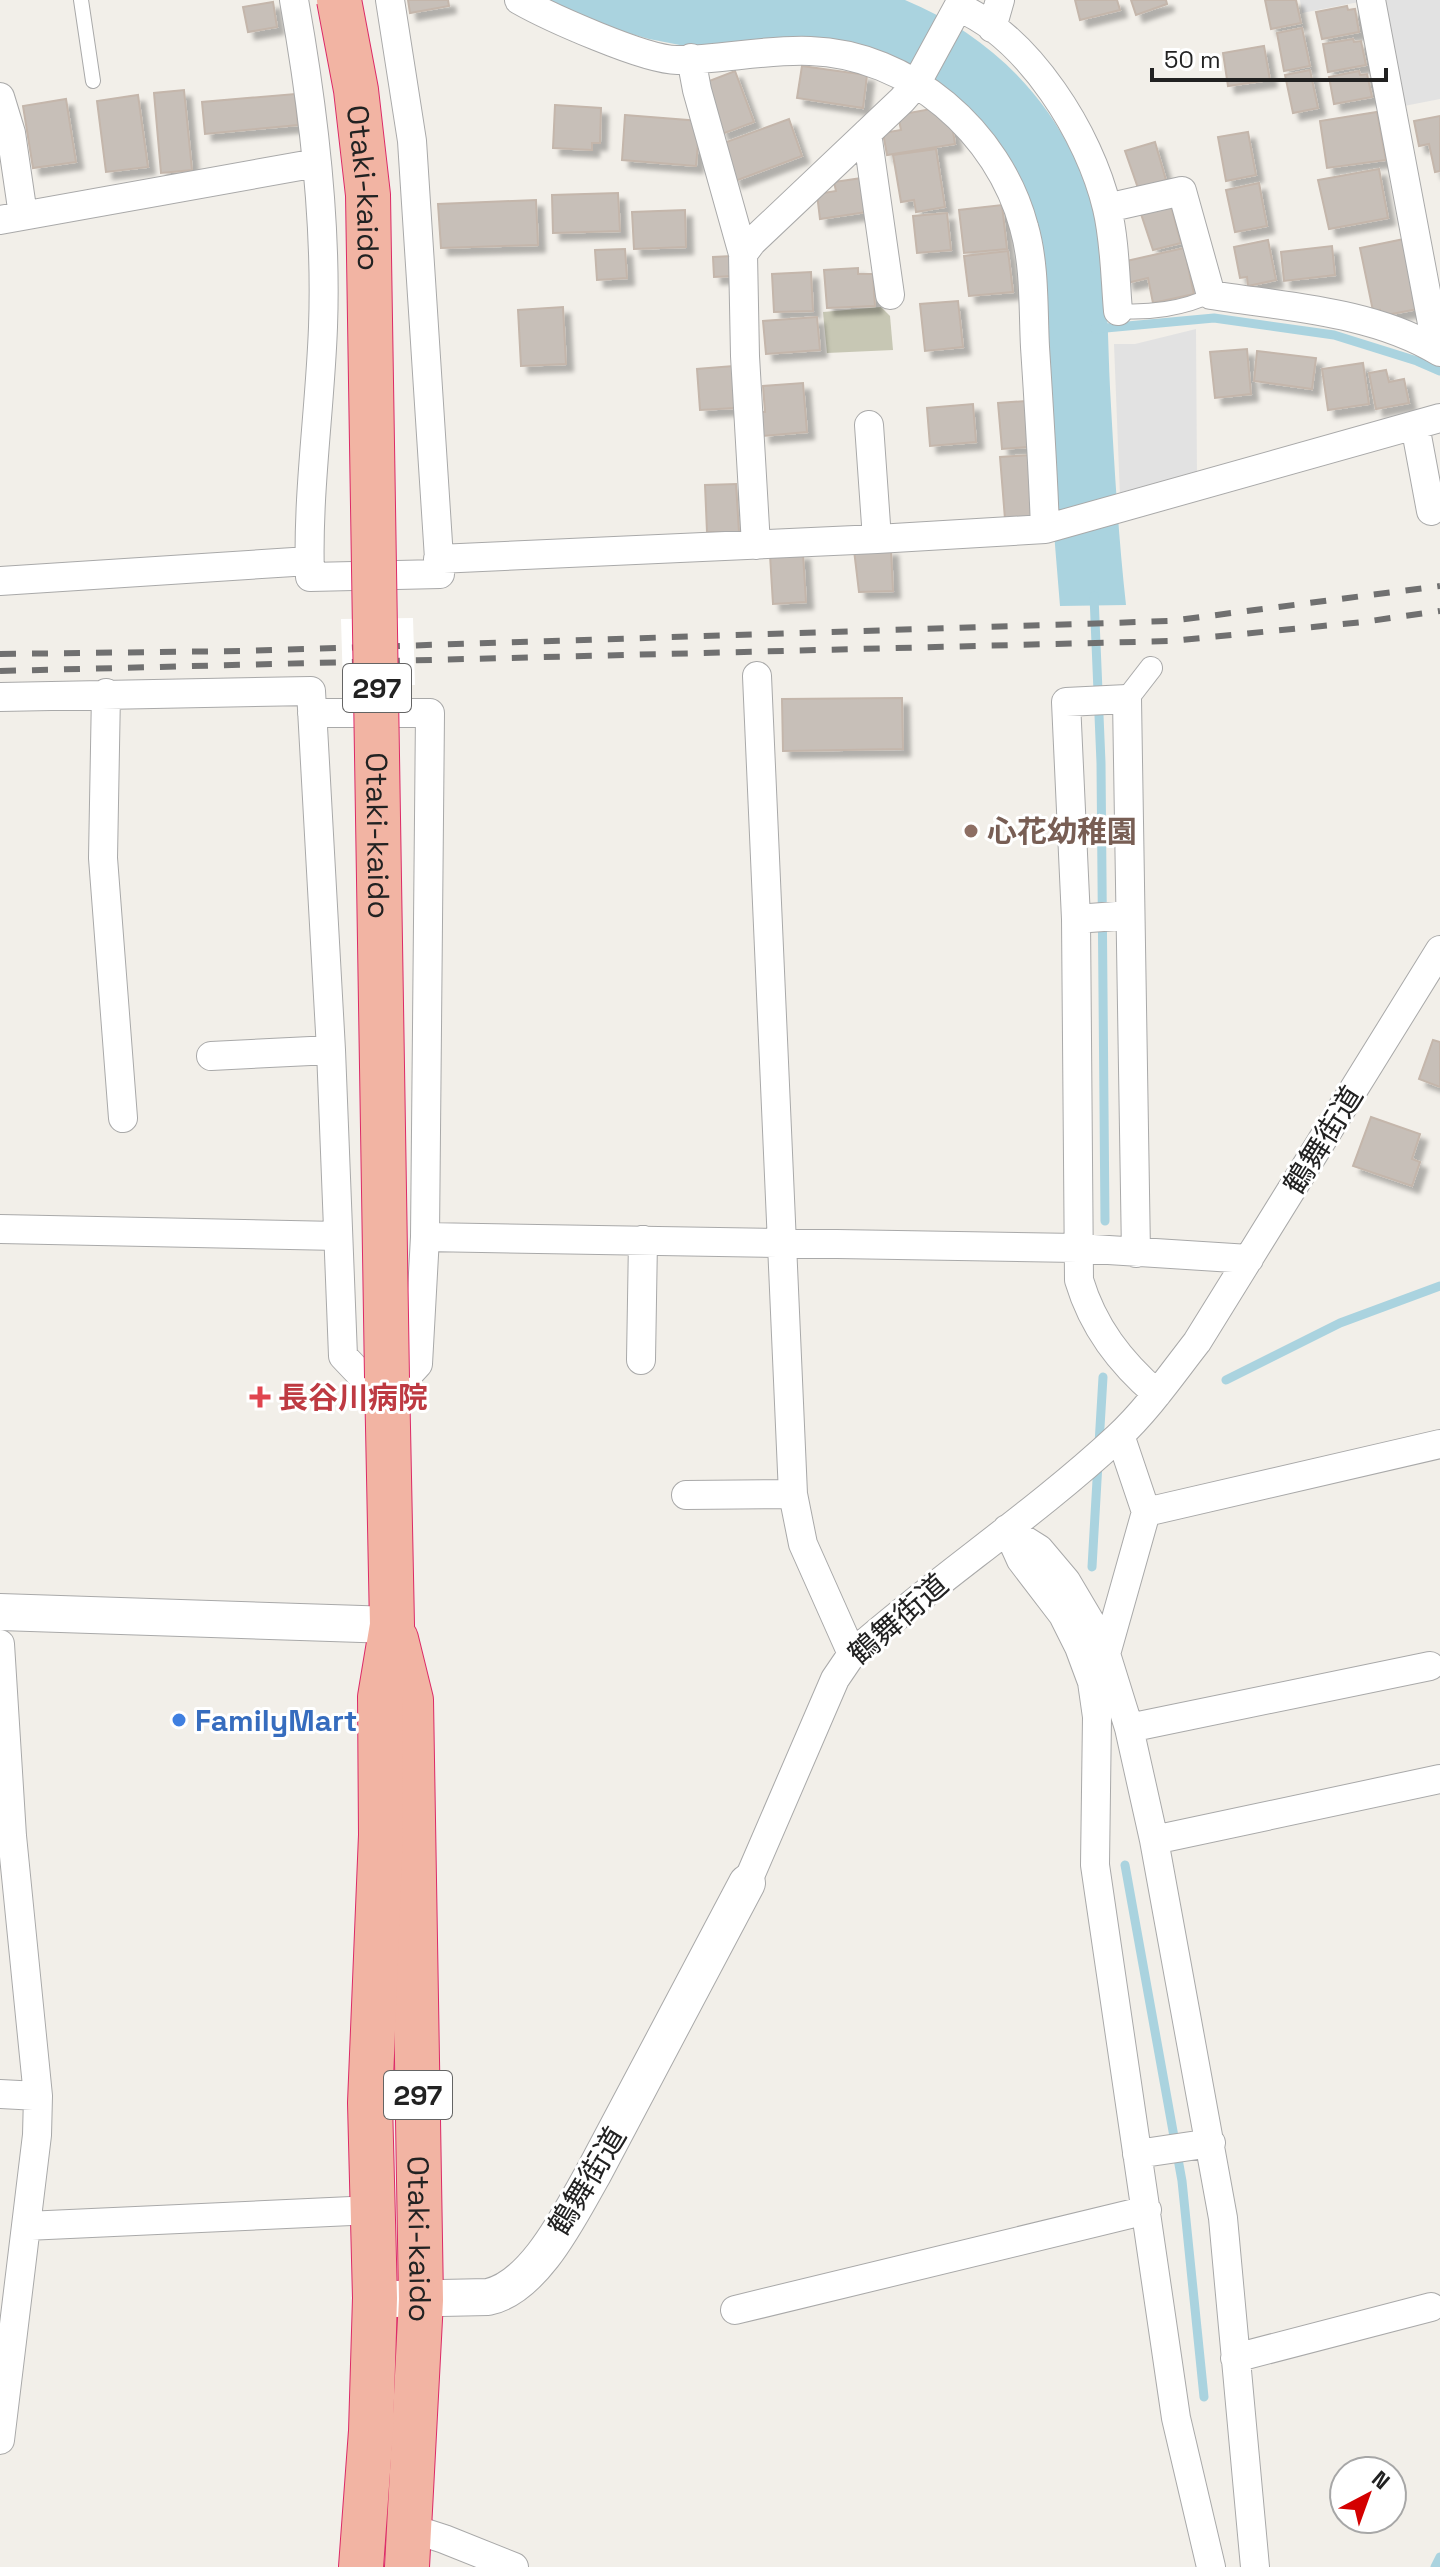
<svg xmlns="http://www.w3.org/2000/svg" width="1440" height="2567" viewBox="0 0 1440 2567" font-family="'Space Grotesk','Noto Sans JP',sans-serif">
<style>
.construction{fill:#c7c7b4}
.parking{fill:#e2e2e2}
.water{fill:#aad3df}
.pier{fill:#fff}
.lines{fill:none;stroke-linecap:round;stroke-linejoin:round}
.stream{stroke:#aad3df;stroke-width:9}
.building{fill:#c7bfb8;stroke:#c4b6ab;stroke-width:2;filter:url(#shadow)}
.service-casing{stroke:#a9a9a9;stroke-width:16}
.pedestrian-casing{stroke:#a9a9a9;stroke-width:24}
.minor-casing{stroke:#a9a9a9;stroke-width:30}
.tertiary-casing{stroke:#a9a9a9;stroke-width:38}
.trunk-casing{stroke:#dc2a67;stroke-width:46}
.service{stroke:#fff;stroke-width:14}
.pedestrian{stroke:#fff;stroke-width:22}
.minor{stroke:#fff;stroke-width:28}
.tertiary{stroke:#fff;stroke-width:36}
.trunk{stroke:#f2b4a3;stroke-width:44}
.rail{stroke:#707070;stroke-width:6;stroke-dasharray:16 16;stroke-linecap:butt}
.trunk-bridge-casing{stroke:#dc2a67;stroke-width:46;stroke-linecap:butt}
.trunk-bridge{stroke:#f2b4a3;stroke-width:44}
.education-dot{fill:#8d6e63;stroke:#fff;stroke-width:3}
.health-dot{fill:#e0444e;stroke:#fff;stroke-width:3}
.shop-dot{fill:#3f7fe0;stroke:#fff;stroke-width:3}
.labels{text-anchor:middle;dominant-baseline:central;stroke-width:6;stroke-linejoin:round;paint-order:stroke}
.shield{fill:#fff;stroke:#646464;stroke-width:2}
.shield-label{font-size:28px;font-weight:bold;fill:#222}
.street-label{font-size:30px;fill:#222;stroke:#fff}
.education-label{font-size:30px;font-weight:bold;fill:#785e54;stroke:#fff;text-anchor:start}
.health-label{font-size:30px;font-weight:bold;fill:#be3a42;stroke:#fff;text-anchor:start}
.shop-label{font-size:30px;font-weight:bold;fill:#366cbe;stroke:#fff;text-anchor:start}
</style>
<defs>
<filter id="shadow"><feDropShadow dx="7" dy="7" stdDeviation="2" flood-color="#0004"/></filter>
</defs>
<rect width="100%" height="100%" fill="#f2efe9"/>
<path class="construction" d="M 881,307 L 890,316 L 893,350 L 827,353 L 823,312 Z"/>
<path class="parking" d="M 1300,0 L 1364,0 L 1364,1 L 1302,13 Z
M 1379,0 L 1440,0 L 1440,99 L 1399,107 Z
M 1196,329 L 1197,479 L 1120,496 L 1114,344 L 1135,344 Z"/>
<path class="water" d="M 537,0 L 905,0 C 1016,46 1090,140 1103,261 C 1108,302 1108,345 1110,388 C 1114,460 1118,533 1126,605 L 1060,606 L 1027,204 L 874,54 L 685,46 L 649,39 L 593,23 Z"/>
<path class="pier" d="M 413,618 L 415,685 L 343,687 L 341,619 Z"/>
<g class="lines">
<path class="stream" d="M 1095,329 L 1214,318 L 1334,335 L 1417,361 L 1440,371
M 1094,596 L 1101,763 L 1105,1221
M 1226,1380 L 1340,1323 L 1440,1286
M 1099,1444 L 1103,1377
M 1092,1567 L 1098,1463
M 1125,1865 L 1182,2181 L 1204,2397
M 1435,2567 L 1440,2557"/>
</g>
<path class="building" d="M 408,0 L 448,0 L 449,6 L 410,13 Z
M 1075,0 L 1117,0 L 1120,10 L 1080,20 Z
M 1131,0 L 1166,0 L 1167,4 L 1136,15 Z
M 1265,0 L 1296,0 L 1301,23 L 1271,29 Z
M 273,2 L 277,27 L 248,32 L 243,7 Z
M 1347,6 L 1348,10 L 1355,9 L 1359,32 L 1322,39 L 1316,12 Z
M 1302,28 L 1310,66 L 1284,71 L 1277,33 Z
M 1353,39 L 1354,42 L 1361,41 L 1366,65 L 1328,72 L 1323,44 Z
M 1264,46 L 1270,80 L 1228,86 L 1223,53 Z
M 802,66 L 867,75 L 863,108 L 797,98 Z
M 1310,70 L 1318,108 L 1293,113 L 1285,75 Z
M 735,71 L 754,122 L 722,134 L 704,83 Z
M 1359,71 L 1360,75 L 1367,74 L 1372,97 L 1334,104 L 1329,77 Z
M 184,90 L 192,170 L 161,173 L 154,93 Z
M 295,94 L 298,125 L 205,134 L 202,102 Z
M 138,95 L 148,167 L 106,172 L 97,101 Z
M 66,99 L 76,162 L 33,168 L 23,106 Z
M 555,105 L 601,108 L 600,143 L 592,143 L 592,150 L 553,148 Z
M 931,109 L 952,125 L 955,144 L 887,155 L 883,133 L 901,130 L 898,115 Z
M 1377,112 L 1386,160 L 1327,168 L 1320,121 Z
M 625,115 L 700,121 L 696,166 L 622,160 Z
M 1440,116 L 1440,171 L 1435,172 L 1429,144 L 1419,146 L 1414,121 Z
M 789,119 L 802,156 L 735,181 L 721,144 Z
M 1248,132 L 1256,175 L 1226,181 L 1218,137 Z
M 1155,142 L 1166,180 L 1138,188 L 1125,151 Z
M 936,149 L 945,207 L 916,212 L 914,200 L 901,202 L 893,155 Z
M 1379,169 L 1388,218 L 1329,229 L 1318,180 Z
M 862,178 L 867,212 L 820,219 L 817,194 L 836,191 L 834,182 Z
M 1259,183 L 1267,226 L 1235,232 L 1226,190 Z
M 618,193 L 620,231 L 553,233 L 552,195 Z
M 536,200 L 538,245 L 441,248 L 438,204 Z
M 1002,205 L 1007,249 L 964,253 L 959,210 Z
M 1171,206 L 1181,243 L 1153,250 L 1141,214 Z
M 685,210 L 686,247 L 634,249 L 632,212 Z
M 947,213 L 951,250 L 917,253 L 913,216 Z
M 1404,239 L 1418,309 L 1381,316 L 1380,310 L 1373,311 L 1360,248 Z
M 1268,240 L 1276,280 L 1248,286 L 1247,277 L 1240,278 L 1234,247 Z
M 1332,246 L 1335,275 L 1284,281 L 1281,252 Z
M 1184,248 L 1194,294 L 1153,303 L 1148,278 L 1127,283 L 1122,262 Z
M 625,249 L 627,278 L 597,280 L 595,250 Z
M 1008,251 L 1013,292 L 969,296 L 964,256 Z
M 732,256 L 733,276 L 714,277 L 713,257 Z
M 858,268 L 858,274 L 873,274 L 875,306 L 827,308 L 824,270 Z
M 811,272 L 813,311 L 774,312 L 772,274 Z
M 958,301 L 963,347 L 925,351 L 920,304 Z
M 563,307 L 566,364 L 521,366 L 518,310 Z
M 817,317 L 820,350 L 766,354 L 763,321 Z
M 1247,349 L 1251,394 L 1215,398 L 1210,352 Z
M 1257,351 L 1316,358 L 1312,389 L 1254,381 Z
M 1363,363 L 1369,404 L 1328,410 L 1322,369 Z
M 733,366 L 735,408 L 700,410 L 697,369 Z
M 1386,370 L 1389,382 L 1404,379 L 1409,403 L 1376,409 L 1369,373 Z
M 803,383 L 807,432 L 763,436 L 761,412 L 765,412 L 763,386 Z
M 1026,401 L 1028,447 L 1002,449 L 998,403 Z
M 973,404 L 976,442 L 930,446 L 927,408 Z
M 1031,455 L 1035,517 L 1005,519 L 1000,457 Z
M 736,484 L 739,532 L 707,532 L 705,485 Z
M 891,549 L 893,591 L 859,592 L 854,550 Z
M 803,553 L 806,602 L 773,604 L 770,555 Z
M 902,698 L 903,749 L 783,751 L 782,699 Z
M 1433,1040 L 1440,1042 L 1440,1087 L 1419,1079 Z
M 1371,1117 L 1420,1134 L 1412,1159 L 1420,1162 L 1412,1186 L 1353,1166 Z"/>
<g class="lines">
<defs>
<path id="service" d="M 81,0 L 93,81
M 1118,311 C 1148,313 1184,309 1211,295"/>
<path id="pedestrian" d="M 1127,699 L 1151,668"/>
<path id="minor" d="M 294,0 C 313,106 327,219 323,327 C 320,410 307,494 310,577 L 440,574 L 412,141 L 390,0
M 519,0 C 549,17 645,60 677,60 C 721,60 766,49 810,51 C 909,54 999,132 1024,227 C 1035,265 1033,308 1035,347 C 1039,408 1043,468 1045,529
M 1371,0 L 1437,350
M 992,28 L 1000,0
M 691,58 L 697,90 L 743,254
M 0,97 L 11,133 L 23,215
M 867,133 L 890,295
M 1107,208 L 1182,191 L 1211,295 C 1286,307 1373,311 1440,352
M 0,220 L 317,163
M 869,425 L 877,539
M 1415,425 L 1431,511
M 756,545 L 745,356 L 743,254 L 752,242 L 902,100 L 916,84 L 958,7 C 1029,37 1090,135 1107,208 C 1115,241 1115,277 1118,311
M 438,559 L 877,539 L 1045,529 L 1440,418
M 0,581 L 309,561
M 757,676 L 793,1494 L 803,1544 L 852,1654
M 106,693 L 103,858 L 123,1118
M 0,697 L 311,691 L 331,1050 L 343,1356 L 361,1375 L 387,1378 L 407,1376 L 418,1364 L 425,1237 L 430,713 L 312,713
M 1076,919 L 1130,915
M 211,1056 L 331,1050
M 0,1229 L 338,1236
M 425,1237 L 1077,1248 L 1249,1259
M 1136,1253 L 1127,699 L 1066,702 L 1076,919 L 1079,1280 C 1093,1327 1120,1362 1157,1394
M 641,1360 L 643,1240
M 686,1495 L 793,1494
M 1146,1512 L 1440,1444
M 1007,1529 L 1039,1549 L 1066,1581 L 1095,1630 L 1106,1654 L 1129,1728 L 1154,1840 L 1223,2218 L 1255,2567
M 1007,1529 L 1021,1560 L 1063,1615 L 1079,1647 L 1092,1682 L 1097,1717 L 1095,1865 L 1176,2418 L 1211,2567
M 0,1644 L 12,1836 L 38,2096 L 37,2135 L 0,2440
M 1106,1654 L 1146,1512 L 1120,1435
M 1129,1728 L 1430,1666
M 1154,1840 L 1440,1779
M 747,1883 L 835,1679 L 852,1654 C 938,1578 1034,1515 1118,1437 C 1148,1409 1172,1374 1197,1342 L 1440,950
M 0,2094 L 38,2096
M 1137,2154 L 1211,2143
M 26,2226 L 373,2210
M 735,2310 L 1147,2210
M 1235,2358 L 1431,2307
M 410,2528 L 444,2539 L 514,2567"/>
<path id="tertiary" d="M 0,1612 L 392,1625
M 394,2299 L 488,2297 C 535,2287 570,2214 593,2174 L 747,1883"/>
<g id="trunk">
<path id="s1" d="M 396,1639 L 411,1700 L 421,2300 L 407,2567"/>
<path d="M 361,2567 L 371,2431 L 375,2298 L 370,2103 L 381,1835 L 380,1697 L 392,1625 L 387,1378"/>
</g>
</defs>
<use href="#service" class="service-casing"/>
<use href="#pedestrian" class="pedestrian-casing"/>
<use href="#minor" class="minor-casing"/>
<use href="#tertiary" class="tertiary-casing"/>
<use href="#trunk" class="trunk-casing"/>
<use href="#service" class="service"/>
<use href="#pedestrian" class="pedestrian"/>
<use href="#minor" class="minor"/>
<use href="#tertiary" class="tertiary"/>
<use href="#trunk" class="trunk"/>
<path class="rail" d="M 0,654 L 242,651 L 1170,621 L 1440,586
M 0,671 L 1171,641 L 1363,622 L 1440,611"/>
<defs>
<g id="trunk-bridge">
<path id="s2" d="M 339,0 L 356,90 L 368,195 L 387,1378"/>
</g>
</defs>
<use href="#trunk-bridge" class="trunk-bridge-casing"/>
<use href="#trunk-bridge" class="trunk-bridge"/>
</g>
<circle class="education-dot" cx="971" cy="831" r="8"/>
<path class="health-dot" d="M256 1385h8v8h8v8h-8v8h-8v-8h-8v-8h8z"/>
<circle class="shop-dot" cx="179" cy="1720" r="8"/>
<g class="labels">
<g class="shield">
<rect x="343" y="664" width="68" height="48" rx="6"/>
<rect x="384" y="2071" width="68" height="48" rx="6"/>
</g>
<g class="shield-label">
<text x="377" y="688">297</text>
<text x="418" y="2095">297</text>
</g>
<g class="street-label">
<text stroke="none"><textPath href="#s2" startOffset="190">Otaki-kaido</textPath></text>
<text stroke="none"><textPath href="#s2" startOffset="838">Otaki-kaido</textPath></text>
<text transform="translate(1323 1140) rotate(-58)">鶴舞街道</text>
<text transform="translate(898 1619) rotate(-41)">鶴舞街道</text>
<text transform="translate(587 2181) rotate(-59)">鶴舞街道</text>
<text stroke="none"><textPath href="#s1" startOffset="602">Otaki-kaido</textPath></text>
</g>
<g class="education-label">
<text x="987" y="831">心花幼稚園</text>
</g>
<g class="health-label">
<text x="278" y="1397">長谷川病院</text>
</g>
<g class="shop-label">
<text x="195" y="1720">FamilyMart</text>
</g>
</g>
<g transform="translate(1368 2495) rotate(41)"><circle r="38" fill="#ffffff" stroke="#a7a7a7" stroke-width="2"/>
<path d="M0-6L14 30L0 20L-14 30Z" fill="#d40000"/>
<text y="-12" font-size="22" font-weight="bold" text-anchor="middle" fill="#222222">N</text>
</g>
<path d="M1152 68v12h234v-12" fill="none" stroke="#222222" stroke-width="4"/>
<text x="1164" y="68" font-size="24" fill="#222222" stroke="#ffffff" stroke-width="6" paint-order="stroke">50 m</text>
</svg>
